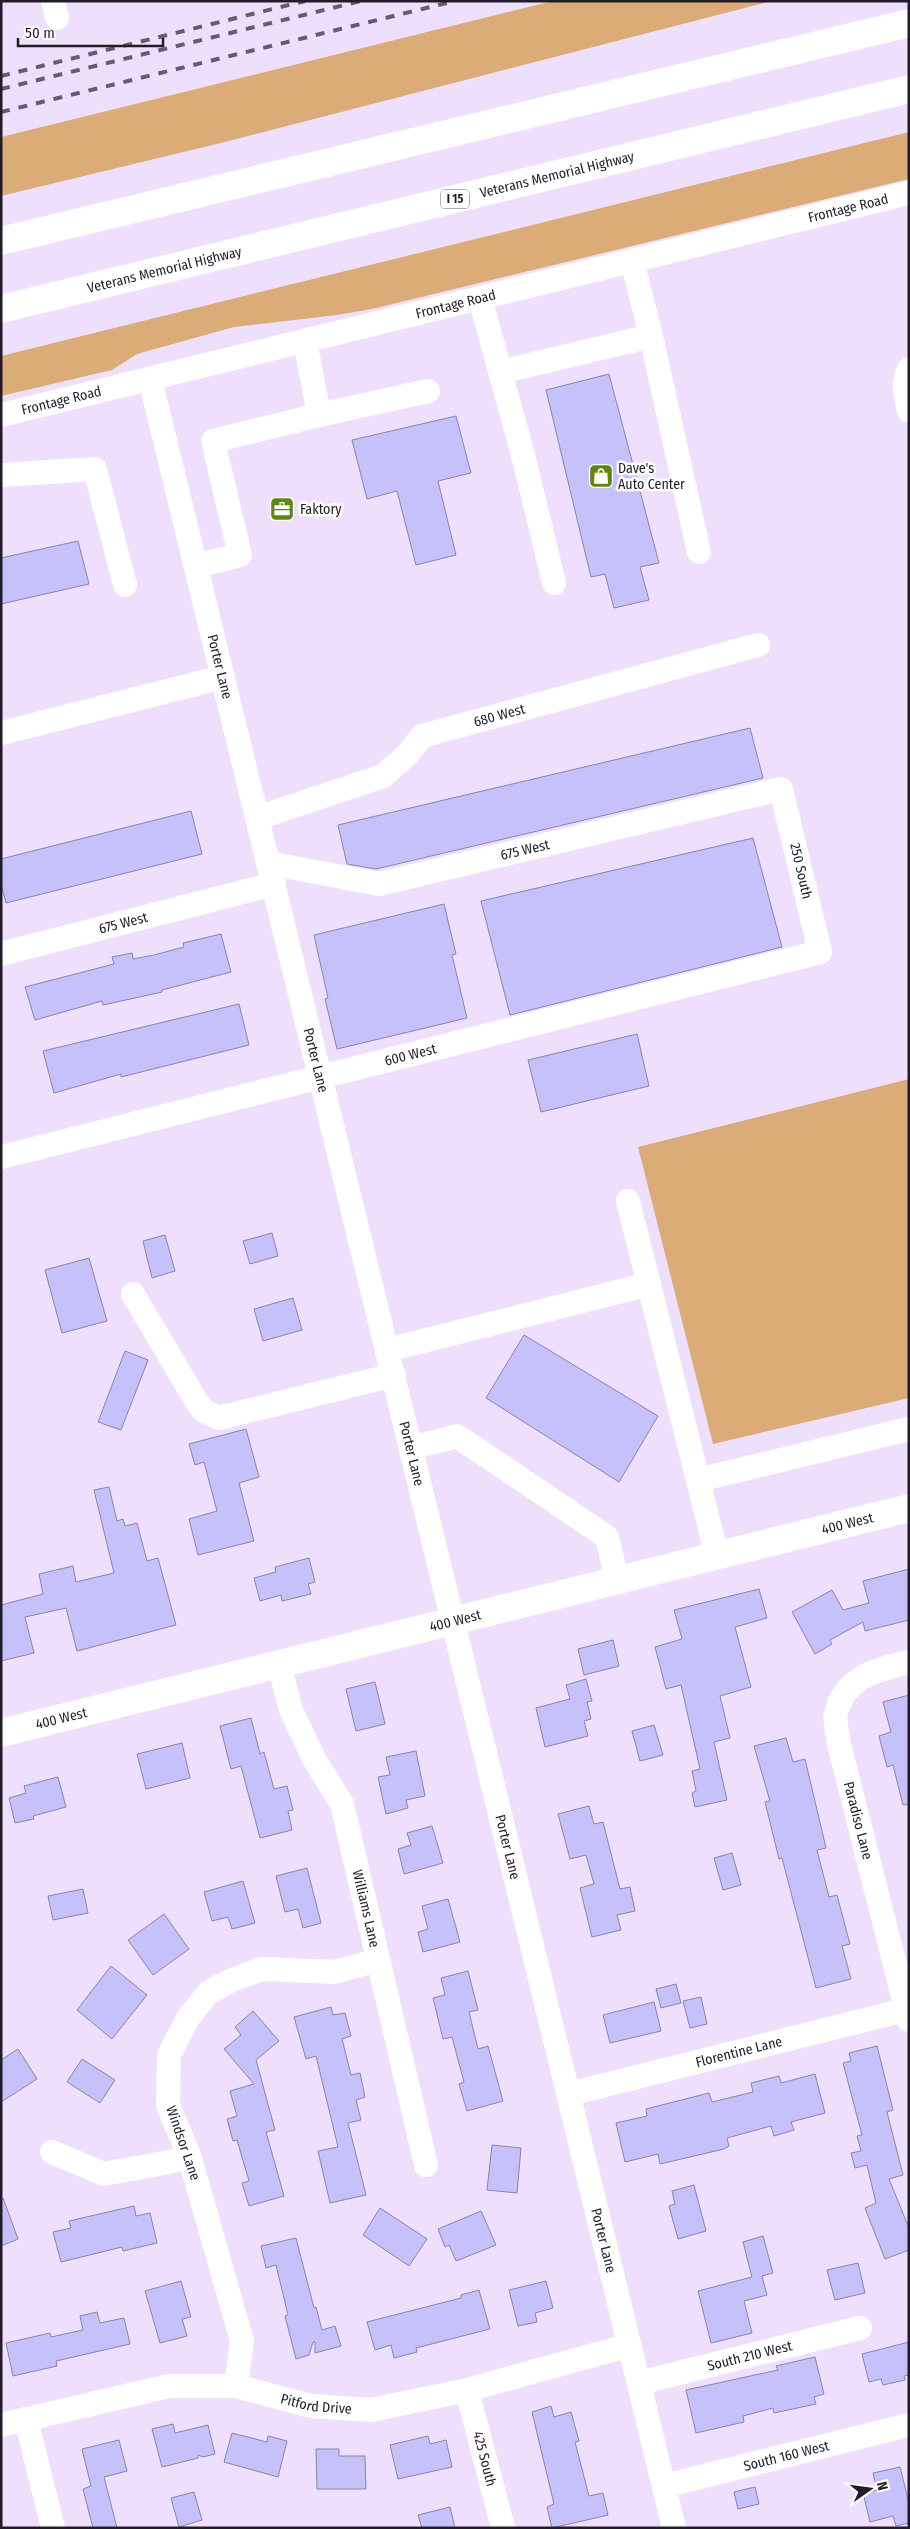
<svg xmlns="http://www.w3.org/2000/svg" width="910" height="2529" viewBox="0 0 910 2529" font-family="'Fira Sans Condensed',sans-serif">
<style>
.green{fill:#dcac78}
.building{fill:#c6c1fb;stroke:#8885a8}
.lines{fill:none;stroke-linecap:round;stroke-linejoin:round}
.minor{stroke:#fff;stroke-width:24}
.major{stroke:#fff;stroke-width:28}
.highway{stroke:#fff;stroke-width:28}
.rail{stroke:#655c6e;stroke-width:4;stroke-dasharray:9 9;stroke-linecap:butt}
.labels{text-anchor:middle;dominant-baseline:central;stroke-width:5;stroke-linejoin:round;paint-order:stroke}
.shield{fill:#fff;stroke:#645f68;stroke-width:1}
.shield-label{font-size:12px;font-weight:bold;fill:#221b28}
.street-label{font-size:14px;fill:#221b28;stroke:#fff}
.poi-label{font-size:14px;fill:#221b28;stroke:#fff;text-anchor:start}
</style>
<rect width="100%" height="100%" fill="#eee0fc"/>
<path class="green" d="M 553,1 L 772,1 L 225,142 L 1,196 L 1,137 Z
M 909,132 L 909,179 L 372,309 L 337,315 L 234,327 L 137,354 L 112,370 L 1,396 L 1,356 Z
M 909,1079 L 909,1398 L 713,1444 L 638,1147 Z"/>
<path class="building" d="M 609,374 L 659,563 L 640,567 L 649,600 L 614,608 L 605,574 L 591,577 L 546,390 Z
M 456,416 L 471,473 L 438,481 L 456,555 L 416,565 L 397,491 L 367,499 L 352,440 Z
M 78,541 L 89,584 L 1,604 L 1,558 Z
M 750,728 L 763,778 L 376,869 L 347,864 L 338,825 Z
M 191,811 L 202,854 L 6,903 L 1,884 L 1,859 Z
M 753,838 L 782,947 L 510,1015 L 481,901 Z
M 444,904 L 456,954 L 452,955 L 467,1018 L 337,1049 L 325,999 L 328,998 L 314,935 Z
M 221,934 L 231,972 L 162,990 L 162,992 L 103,1005 L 102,1001 L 35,1020 L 25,987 L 114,964 L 112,957 L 132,953 L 133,959 L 154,955 L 184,947 L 183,943 Z
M 239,1004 L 249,1045 L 121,1077 L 121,1074 L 54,1093 L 43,1051 Z
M 637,1034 L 649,1086 L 541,1112 L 528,1060 Z
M 272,1233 L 278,1256 L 250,1264 L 243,1241 Z
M 165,1235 L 175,1271 L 152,1278 L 143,1241 Z
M 89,1258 L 107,1321 L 62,1333 L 45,1270 Z
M 293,1298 L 302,1330 L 263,1341 L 254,1309 Z
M 524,1335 L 658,1416 L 619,1482 L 486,1398 Z
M 125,1351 L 148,1360 L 121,1430 L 98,1422 Z
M 246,1429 L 259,1477 L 239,1483 L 254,1541 L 198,1555 L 189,1519 L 217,1511 L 204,1462 L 195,1465 L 189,1444 Z
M 109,1487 L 117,1521 L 123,1519 L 125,1526 L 137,1523 L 147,1561 L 158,1558 L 176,1625 L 77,1651 L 66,1608 L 25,1617 L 34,1653 L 1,1661 L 1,1605 L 43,1594 L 39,1574 L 73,1566 L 76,1582 L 114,1573 L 94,1490 Z
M 309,1558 L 315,1582 L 308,1584 L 311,1594 L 282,1601 L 281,1595 L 260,1601 L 254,1578 L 276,1572 L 275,1567 Z
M 909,1569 L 909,1620 L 865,1631 L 863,1622 L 830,1640 L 832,1644 L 815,1654 L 792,1612 L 832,1590 L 843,1610 L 869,1603 L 863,1581 Z
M 759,1589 L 767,1618 L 735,1627 L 751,1687 L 720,1696 L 730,1738 L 714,1742 L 727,1800 L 695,1807 L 692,1793 L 696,1791 L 692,1771 L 700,1769 L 681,1685 L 666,1689 L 655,1647 L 682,1639 L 674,1610 Z
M 613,1640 L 619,1666 L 584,1675 L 578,1649 Z
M 586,1679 L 592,1701 L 587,1702 L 591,1719 L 584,1721 L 588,1736 L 545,1747 L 536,1708 L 570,1699 L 566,1685 Z
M 375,1682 L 385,1724 L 356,1731 L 346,1689 Z
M 909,1695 L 909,1804 L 903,1805 L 893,1765 L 887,1767 L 879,1736 L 891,1732 L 883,1702 Z
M 251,1718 L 260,1754 L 264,1752 L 274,1789 L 287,1786 L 293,1810 L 288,1811 L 292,1830 L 260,1838 L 241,1766 L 231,1769 L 220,1726 Z
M 654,1725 L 663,1755 L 640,1761 L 632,1731 Z
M 786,1738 L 793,1762 L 805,1759 L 826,1848 L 817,1850 L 829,1897 L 837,1895 L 850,1944 L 842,1946 L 851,1979 L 816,1988 L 782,1858 L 779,1859 L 765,1802 L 770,1801 L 754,1746 Z
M 182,1743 L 190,1778 L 146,1789 L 137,1754 Z
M 416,1751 L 425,1796 L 406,1800 L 408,1808 L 386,1814 L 378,1777 L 390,1775 L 386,1757 Z
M 58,1777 L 66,1807 L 33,1816 L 34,1819 L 15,1823 L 9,1798 L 26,1793 L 24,1786 Z
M 589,1806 L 594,1824 L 603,1822 L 620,1889 L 630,1887 L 635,1911 L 617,1915 L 621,1930 L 592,1937 L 580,1888 L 594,1884 L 586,1855 L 570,1859 L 558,1814 Z
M 432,1826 L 443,1863 L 404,1874 L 398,1849 L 411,1845 L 407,1833 Z
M 732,1853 L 741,1885 L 723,1890 L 714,1858 Z
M 307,1868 L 321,1923 L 303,1928 L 298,1909 L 285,1912 L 276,1876 Z
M 243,1881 L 255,1923 L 232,1929 L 228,1917 L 212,1921 L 204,1892 Z
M 83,1889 L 88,1913 L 53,1920 L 48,1896 Z
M 448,1899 L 460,1942 L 423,1952 L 418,1932 L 428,1929 L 422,1906 Z
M 164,1914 L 189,1949 L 153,1975 L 128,1940 Z
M 111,1966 L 147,1995 L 112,2039 L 77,2010 Z
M 468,1971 L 478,2010 L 469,2012 L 478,2049 L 488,2046 L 503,2101 L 467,2111 L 459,2084 L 464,2082 L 452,2037 L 443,2039 L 433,1998 L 445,1995 L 441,1978 Z
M 676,1984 L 681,2003 L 661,2008 L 656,1989 Z
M 701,1997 L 707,2024 L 690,2028 L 683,2001 Z
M 654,2002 L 661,2031 L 610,2043 L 603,2015 Z
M 331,2007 L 333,2015 L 345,2013 L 351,2036 L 342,2039 L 351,2075 L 360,2073 L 365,2097 L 356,2100 L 361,2120 L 348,2123 L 366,2195 L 330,2203 L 318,2151 L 338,2147 L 316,2056 L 306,2059 L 294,2017 Z
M 253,2011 L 279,2041 L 256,2060 L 275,2130 L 266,2132 L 284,2196 L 249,2206 L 242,2183 L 249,2181 L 237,2140 L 233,2141 L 227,2119 L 237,2116 L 230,2091 L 254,2084 L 224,2049 L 241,2035 L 235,2027 Z
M 877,2046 L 893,2110 L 887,2112 L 903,2175 L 889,2179 L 909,2228 L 909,2250 L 885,2259 L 865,2208 L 876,2203 L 867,2165 L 855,2168 L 851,2153 L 861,2151 L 857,2136 L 862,2135 L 843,2063 L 851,2061 L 849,2053 Z
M 18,2049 L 37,2079 L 1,2102 L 1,2060 Z
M 82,2059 L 115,2080 L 100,2103 L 67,2082 Z
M 815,2074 L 825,2113 L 791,2122 L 794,2130 L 774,2136 L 771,2126 L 727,2138 L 729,2146 L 724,2149 L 660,2164 L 658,2154 L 625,2162 L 616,2123 L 647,2116 L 646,2109 L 709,2093 L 712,2102 L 753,2092 L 751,2083 L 779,2076 L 781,2083 Z
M 492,2145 L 521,2148 L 517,2193 L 487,2190 Z
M 694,2185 L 706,2231 L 678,2239 L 669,2206 L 675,2204 L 672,2191 Z
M 1,2198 L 3,2198 L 18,2239 L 1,2246 Z
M 134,2206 L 136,2216 L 150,2213 L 157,2243 L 123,2251 L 122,2247 L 61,2262 L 53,2232 L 71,2228 L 69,2221 Z
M 380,2208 L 427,2239 L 409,2266 L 363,2235 Z
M 481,2211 L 496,2245 L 456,2261 L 449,2245 L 445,2247 L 438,2229 Z
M 763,2236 L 773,2273 L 762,2276 L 767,2295 L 744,2301 L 752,2333 L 711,2343 L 698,2291 L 752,2277 L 743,2242 Z
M 296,2238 L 314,2308 L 316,2307 L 322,2330 L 335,2326 L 341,2346 L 315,2353 L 315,2342 L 313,2342 L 309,2355 L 296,2359 L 285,2316 L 288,2315 L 276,2265 L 266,2268 L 261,2246 Z
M 858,2263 L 865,2293 L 835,2300 L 827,2270 Z
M 181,2281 L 191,2317 L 182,2319 L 187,2336 L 160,2343 L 145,2291 Z
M 546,2281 L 553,2308 L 535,2313 L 537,2322 L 518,2326 L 509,2290 Z
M 479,2290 L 490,2329 L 416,2348 L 417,2352 L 394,2358 L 391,2345 L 375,2350 L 367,2322 L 461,2298 L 461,2295 Z
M 97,2312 L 100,2323 L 124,2318 L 130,2344 L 56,2361 L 57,2366 L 13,2376 L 6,2343 L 50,2333 L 51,2337 L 83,2330 L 80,2316 Z
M 909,2342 L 909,2375 L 904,2376 L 905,2380 L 883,2385 L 881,2379 L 869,2382 L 862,2354 Z
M 815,2357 L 824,2394 L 814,2397 L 816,2404 L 774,2413 L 773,2408 L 743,2416 L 744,2422 L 696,2433 L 686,2390 L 778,2370 L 776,2366 Z
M 551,2406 L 554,2417 L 571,2412 L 579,2441 L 575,2442 L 589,2496 L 603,2493 L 608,2515 L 552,2528 L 547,2507 L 554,2504 L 532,2412 Z
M 173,2424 L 175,2433 L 208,2425 L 215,2454 L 203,2457 L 198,2455 L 198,2458 L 162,2467 L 152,2429 Z
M 232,2433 L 267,2442 L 268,2436 L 287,2441 L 278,2477 L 224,2462 Z
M 428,2436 L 430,2444 L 446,2440 L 452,2467 L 398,2479 L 390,2445 Z
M 119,2440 L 127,2471 L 104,2477 L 117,2528 L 93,2528 L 83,2489 L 91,2486 L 82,2449 Z
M 316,2449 L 339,2449 L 339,2456 L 365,2456 L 366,2489 L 317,2489 Z
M 900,2467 L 909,2503 L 909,2523 L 896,2526 L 893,2516 L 870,2522 L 863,2493 L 877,2490 L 873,2473 Z
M 755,2487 L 759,2504 L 738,2509 L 734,2492 Z
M 194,2492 L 202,2520 L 179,2527 L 171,2498 Z
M 450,2507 L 455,2528 L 422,2528 L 418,2515 Z"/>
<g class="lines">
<g class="minor">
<path d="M 53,1 L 57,18"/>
<path d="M 480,298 L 523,455 L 554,583"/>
<path d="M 651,336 L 699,552"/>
<path d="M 909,369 C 902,384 905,395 909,411"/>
<path d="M 500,372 L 651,336 L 632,261"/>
<path id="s1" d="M 150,379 L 674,2528"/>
<path id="s2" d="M 1,415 L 909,193"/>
<path d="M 319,415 L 428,391"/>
<path d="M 1,475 L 95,469 L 125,585"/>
<path d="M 196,566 L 240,555 L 213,441 L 319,415 L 305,341"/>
<path d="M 1,733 L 223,677"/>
<path id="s3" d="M 257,818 L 383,776 L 407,755 L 422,736 L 758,645"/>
<path id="s4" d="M 1,954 L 274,884"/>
<path id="s5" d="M 1,1157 L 820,952 L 781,789 L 379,884 L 268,863"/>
<path d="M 628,1201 L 717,1556"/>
<path d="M 133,1294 L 198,1404 L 204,1411 L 219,1418 L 394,1375"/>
<path d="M 387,1350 L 649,1284"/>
<path d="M 411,1448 L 457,1436 L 607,1537 L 617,1580"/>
<path d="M 698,1480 L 909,1429"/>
<path id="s6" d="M 909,1662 C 877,1670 845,1676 836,1713 C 834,1721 838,1735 839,1744 L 909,2020"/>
<path id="s7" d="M 279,1664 L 291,1710 L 314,1759 L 342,1804 L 426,2165"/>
<path id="s8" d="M 569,2094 L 909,2009"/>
<path d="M 52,2152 L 104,2174 L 190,2158"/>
<path id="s9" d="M 639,2383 L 860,2328"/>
<path d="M 236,2386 L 242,2341 L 190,2158 L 168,2105 L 169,2055 L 188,2018 L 209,1992 L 232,1980 L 262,1969 L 334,1972 L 378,1960"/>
<path id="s10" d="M 467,2390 L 503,2528"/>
<path d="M 26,2419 L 53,2528"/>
<path id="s11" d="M 1,2425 L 169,2386 L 236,2386 L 311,2406 L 371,2410 L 467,2390 L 630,2345"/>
<path id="s12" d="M 664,2486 L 909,2425"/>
</g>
<path class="major" id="s13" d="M 1,1733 L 909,1508"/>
<g class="highway">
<path d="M 1,241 L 909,23"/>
<path id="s14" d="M 1,309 L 909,89"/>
</g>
<path class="rail" d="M 1,76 L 305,1
M 1,89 L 361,1
M 1,112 L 455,1"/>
</g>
<defs>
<symbol id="shop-square" viewBox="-11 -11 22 22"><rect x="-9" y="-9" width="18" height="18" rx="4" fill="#5e8712" stroke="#fff"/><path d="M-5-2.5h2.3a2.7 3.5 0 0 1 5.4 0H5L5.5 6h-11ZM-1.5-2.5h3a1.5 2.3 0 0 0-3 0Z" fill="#fff"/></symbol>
<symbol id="office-square" viewBox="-11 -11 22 22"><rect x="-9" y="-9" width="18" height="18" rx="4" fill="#5e8712" stroke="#fff"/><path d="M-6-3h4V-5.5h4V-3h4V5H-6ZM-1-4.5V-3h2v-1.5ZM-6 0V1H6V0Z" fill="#fff"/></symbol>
</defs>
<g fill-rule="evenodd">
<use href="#shop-square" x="587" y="462" width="28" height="28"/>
<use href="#office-square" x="268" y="495" width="28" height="28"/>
</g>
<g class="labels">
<rect class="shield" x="441" y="189.5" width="28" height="19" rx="4"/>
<g class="shield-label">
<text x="455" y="199">I 15</text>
</g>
<g class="street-label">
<text stroke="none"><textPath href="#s14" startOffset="572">Veterans Memorial Highway</textPath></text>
<text stroke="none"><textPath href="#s2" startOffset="872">Frontage Road</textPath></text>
<text stroke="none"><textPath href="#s14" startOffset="168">Veterans Memorial Highway</textPath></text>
<text stroke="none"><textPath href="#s2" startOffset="468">Frontage Road</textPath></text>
<text stroke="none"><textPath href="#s2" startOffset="62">Frontage Road</textPath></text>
<text stroke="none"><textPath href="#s1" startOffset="296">Porter Lane</textPath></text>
<text stroke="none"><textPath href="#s3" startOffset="269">680 West</textPath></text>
<text transform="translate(525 850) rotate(-13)">675 West</text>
<text transform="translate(801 871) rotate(77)">250 South</text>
<text stroke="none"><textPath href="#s4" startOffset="126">675 West</textPath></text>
<text stroke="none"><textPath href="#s5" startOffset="422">600 West</textPath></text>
<text stroke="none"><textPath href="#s1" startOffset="701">Porter Lane</textPath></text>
<text stroke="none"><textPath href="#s1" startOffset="1106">Porter Lane</textPath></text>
<text stroke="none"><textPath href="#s13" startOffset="872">400 West</textPath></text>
<text stroke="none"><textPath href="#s13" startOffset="468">400 West</textPath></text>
<text stroke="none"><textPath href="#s13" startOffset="62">400 West</textPath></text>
<text stroke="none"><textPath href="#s6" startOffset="205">Paradiso Lane</textPath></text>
<text stroke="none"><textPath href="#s1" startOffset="1511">Porter Lane</textPath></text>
<text stroke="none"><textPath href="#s7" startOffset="262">Williams Lane</textPath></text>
<text stroke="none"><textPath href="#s8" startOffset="175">Florentine Lane</textPath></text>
<text transform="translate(183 2143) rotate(71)">Windsor Lane</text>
<text stroke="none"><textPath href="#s1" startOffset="1916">Porter Lane</textPath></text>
<text stroke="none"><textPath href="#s9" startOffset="114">South 210 West</textPath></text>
<text stroke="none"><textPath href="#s11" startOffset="322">Pitford Drive</textPath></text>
<text stroke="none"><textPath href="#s12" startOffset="126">South 160 West</textPath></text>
<text stroke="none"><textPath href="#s10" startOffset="71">425 South</textPath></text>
</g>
<g class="poi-label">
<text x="618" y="468">Dave's<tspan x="618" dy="16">Auto Center</tspan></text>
<text x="300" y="509">Faktory</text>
</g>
</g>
<rect width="910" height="2529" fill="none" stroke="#221b28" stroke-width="5"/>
<g transform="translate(870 2489) rotate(76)" stroke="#ffffff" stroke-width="4" paint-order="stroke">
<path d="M0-4L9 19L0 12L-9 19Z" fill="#221b28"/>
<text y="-8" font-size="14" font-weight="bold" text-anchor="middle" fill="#221b28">N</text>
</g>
<path d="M18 38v8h145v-8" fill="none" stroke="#221b28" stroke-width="2.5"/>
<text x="25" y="38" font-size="15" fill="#221b28" stroke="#ffffff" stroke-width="4" paint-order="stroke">50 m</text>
</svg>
